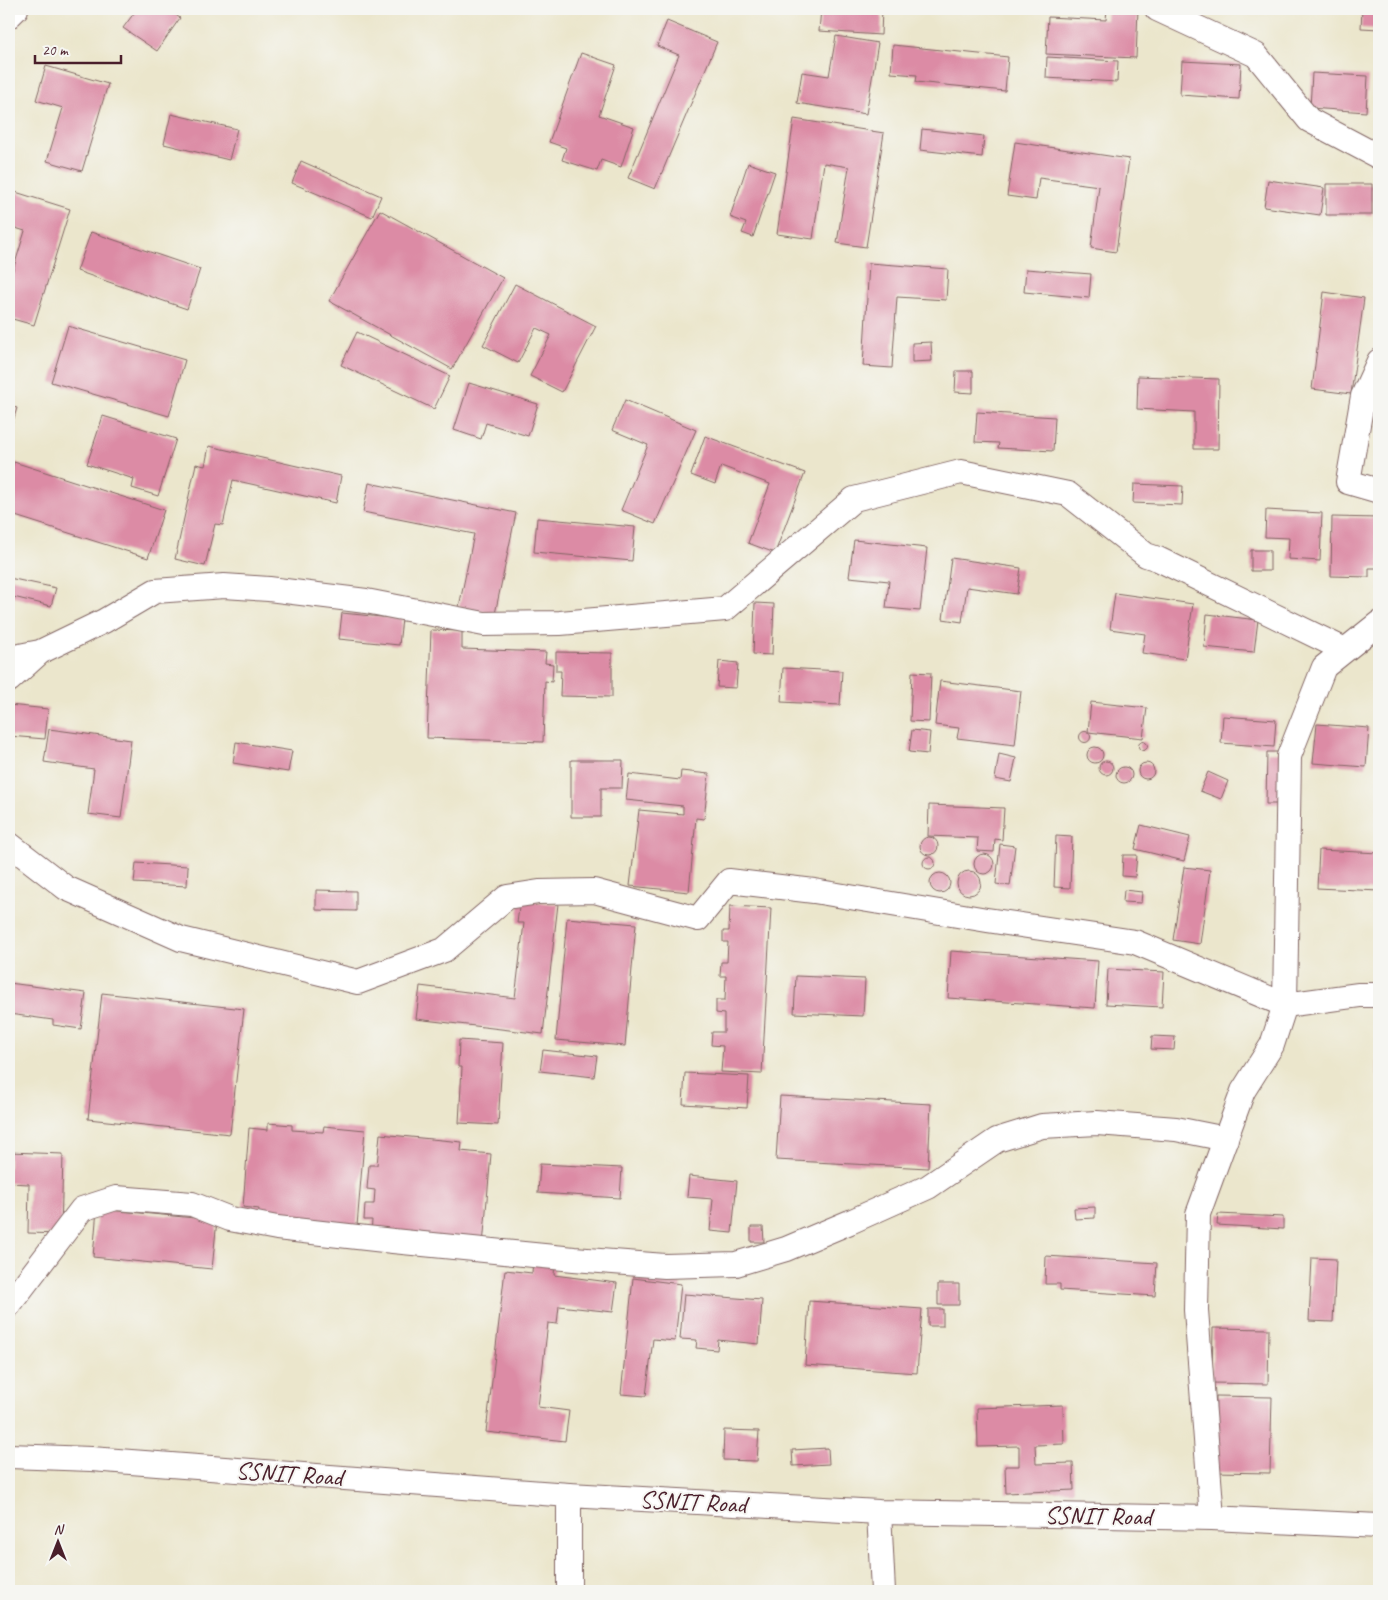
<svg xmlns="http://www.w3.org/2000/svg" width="1388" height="1600" viewBox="0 0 1388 1600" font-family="Caveat,sans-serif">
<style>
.building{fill:#dc8ba5}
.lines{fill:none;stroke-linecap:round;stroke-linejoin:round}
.street-casing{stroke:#826563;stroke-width:26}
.street{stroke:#fff;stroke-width:24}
.labels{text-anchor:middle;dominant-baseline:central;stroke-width:4;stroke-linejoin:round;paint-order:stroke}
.street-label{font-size:25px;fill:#4a1f2b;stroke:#f6f6f2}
</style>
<rect width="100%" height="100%" fill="#f6f6f2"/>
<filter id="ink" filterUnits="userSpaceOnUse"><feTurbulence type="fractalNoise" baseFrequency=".02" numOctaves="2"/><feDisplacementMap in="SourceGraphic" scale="10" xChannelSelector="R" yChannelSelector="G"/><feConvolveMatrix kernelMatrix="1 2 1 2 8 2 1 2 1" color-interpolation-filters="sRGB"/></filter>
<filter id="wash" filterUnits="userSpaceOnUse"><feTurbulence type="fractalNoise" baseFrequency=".0096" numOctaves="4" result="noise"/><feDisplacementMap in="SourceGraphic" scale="20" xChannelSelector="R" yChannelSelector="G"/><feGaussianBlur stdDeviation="1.12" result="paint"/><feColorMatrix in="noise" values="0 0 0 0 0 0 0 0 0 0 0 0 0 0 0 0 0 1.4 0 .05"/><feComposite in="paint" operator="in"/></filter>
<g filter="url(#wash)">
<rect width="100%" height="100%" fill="#ebe6cc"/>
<g id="blocks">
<path class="building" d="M 137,9 L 167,9 L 180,18 L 157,51 L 123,28 Z
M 821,9 L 882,9 L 881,35 L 819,31 Z
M 1107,9 L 1138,9 L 1136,58 L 1046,54 L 1048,17 L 1106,20 Z
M 1362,9 L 1379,9 L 1379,29 L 1361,28 Z
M 667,21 L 717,42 L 655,189 L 628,178 L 679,55 L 657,46 Z
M 836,36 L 878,43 L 866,114 L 797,103 L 802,72 L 829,76 Z
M 893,45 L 1008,57 L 1005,91 L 916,82 L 917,75 L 891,73 Z
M 581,53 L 616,65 L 599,115 L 634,127 L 621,167 L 601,160 L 597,171 L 562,160 L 566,148 L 549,142 Z
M 1047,57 L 1118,61 L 1117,82 L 1046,78 Z
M 1182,61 L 1241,64 L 1239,99 L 1180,95 Z
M 46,66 L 108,84 L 82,171 L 47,161 L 63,108 L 36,100 Z
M 1312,73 L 1368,76 L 1366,112 L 1310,108 Z
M 171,114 L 237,129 L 229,160 L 164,144 Z
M 794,119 L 884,133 L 866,247 L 837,243 L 849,167 L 824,163 L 813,239 L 777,234 Z
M 922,129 L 984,136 L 982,157 L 920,150 Z
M 1015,142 L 1129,159 L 1116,252 L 1091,248 L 1099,186 L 1039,178 L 1036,200 L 1007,196 Z
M 301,161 L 381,196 L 372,217 L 292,183 Z
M 748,163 L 775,172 L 753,237 L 742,233 L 746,223 L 730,217 Z
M 1268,180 L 1324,188 L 1320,215 L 1264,207 Z
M 1326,184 L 1372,184 L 1372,215 L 1326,215 Z
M 9,190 L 70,209 L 34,325 L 9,318 L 9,283 L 25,231 L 9,226 Z
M 380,210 L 503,278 L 452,369 L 329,301 Z
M 91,232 L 200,269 L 187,309 L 77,271 Z
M 869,263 L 948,269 L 946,300 L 897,297 L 892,368 L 863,366 Z
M 1026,269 L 1091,274 L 1089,298 L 1024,292 Z
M 515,284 L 596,326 L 562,392 L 530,376 L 551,335 L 536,328 L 518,363 L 483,345 Z
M 1324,292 L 1364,298 L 1351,394 L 1312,389 Z
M 68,326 L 185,360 L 169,416 L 51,382 Z
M 357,332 L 450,376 L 434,409 L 341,365 Z
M 931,342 L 932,361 L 912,362 L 912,343 Z
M 956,371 L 973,371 L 973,393 L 955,392 Z
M 1138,376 L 1219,379 L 1218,449 L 1194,449 L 1194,412 L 1137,409 Z
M 469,383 L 538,404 L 528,436 L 486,423 L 481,439 L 454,430 Z
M 625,400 L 696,430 L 655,524 L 621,510 L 648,445 L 612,430 Z
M 9,405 L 17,408 L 9,435 Z
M 977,412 L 1055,417 L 1053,451 L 998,448 L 999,443 L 975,442 Z
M 103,416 L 176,439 L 158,496 L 132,488 L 134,479 L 87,464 Z
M 705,436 L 805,473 L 775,553 L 748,543 L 770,484 L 721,466 L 715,484 L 691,475 Z
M 209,446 L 341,476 L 336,503 L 233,480 L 223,525 L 215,524 L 205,566 L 175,559 L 196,464 L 205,466 Z
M 14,462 L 164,510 L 148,558 L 9,514 L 9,478 Z
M 369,483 L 516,513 L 495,614 L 459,607 L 474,534 L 363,512 Z
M 1134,484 L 1183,486 L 1182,505 L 1133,503 Z
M 1266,510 L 1322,513 L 1320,561 L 1288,559 L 1289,538 L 1265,537 Z
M 1332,517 L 1379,518 L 1379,568 L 1369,568 L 1369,577 L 1331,576 Z
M 537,518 L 635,527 L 632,561 L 534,552 Z
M 854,540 L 927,548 L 920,611 L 886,608 L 889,581 L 849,577 Z
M 1251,550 L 1270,550 L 1270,571 L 1251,571 Z
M 951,558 L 1021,568 L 1017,594 L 967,587 L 962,622 L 943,619 Z
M 9,578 L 56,588 L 51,606 L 9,596 Z
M 1115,593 L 1193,604 L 1185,659 L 1142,653 L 1145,634 L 1110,629 Z
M 755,603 L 774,604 L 772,655 L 753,654 Z
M 342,613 L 402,619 L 399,645 L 339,639 Z
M 1207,614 L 1258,620 L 1254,652 L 1204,647 Z
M 431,630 L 462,631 L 462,649 L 546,652 L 545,663 L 553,664 L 552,682 L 545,681 L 543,742 L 427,738 Z
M 556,652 L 612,653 L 612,697 L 560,696 L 561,671 L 556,671 Z
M 719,661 L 738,663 L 736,688 L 717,687 Z
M 783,668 L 842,671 L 840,705 L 781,702 Z
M 912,672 L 931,673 L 929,722 L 910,721 Z
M 940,681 L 1021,691 L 1015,745 L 957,738 L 959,728 L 935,725 Z
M 1091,702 L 1147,708 L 1143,738 L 1088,732 Z
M 9,705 L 48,709 L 45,739 L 9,736 Z
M 1223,716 L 1276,720 L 1274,747 L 1221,743 Z
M 1317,724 L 1369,728 L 1366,767 L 1313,763 Z
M 49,729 L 131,740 L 121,818 L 88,814 L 94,769 L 44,762 Z
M 912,730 L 930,732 L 928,754 L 909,752 Z
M1079.5 737a5.5 5.5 0 1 1 11 0a5.5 5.5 0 1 1-11 0Z
M1138.5 746a4.5 4.5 0 1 1 9 0a4.5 4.5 0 1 1-9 0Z
M 236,742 L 292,751 L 288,772 L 233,763 Z
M1087 755a8 8 0 1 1 16 0a8 8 0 1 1-16 0Z
M 1267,752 L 1286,752 L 1284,804 L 1266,804 Z
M 999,754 L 1016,758 L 1011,782 L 995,779 Z
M 571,760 L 623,760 L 622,788 L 601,788 L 601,817 L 571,817 Z
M1099 768a7 7 0 1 1 14 0a7 7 0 1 1-14 0Z
M1138 771a8 8 0 1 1 16 0a8 8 0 1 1-16 0Z
M1116 775a8 8 0 1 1 16 0a8 8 0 1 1-16 0Z
M 681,771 L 709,774 L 704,819 L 696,818 L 689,892 L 630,886 L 639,810 L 683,814 L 683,806 L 626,800 L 629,774 L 680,780 Z
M 1208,772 L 1228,781 L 1221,799 L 1200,791 Z
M 929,805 L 1004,808 L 1002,840 L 995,839 L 994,852 L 977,851 L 978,838 L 928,836 Z
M 1141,825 L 1190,837 L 1184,861 L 1135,849 Z
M 1056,836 L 1072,837 L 1070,888 L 1054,887 Z
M920 846a9 9 0 1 1 18 0a9 9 0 1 1-18 0Z
M 1000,844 L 1015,846 L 1010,886 L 996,884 Z
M 1319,850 L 1379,853 L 1379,891 L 1317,888 Z
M974 864a10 10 0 1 1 20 0a10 10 0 1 1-20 0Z
M 1123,855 L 1137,855 L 1135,877 L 1122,876 Z
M923 863a6 6 0 1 1 12 0a6 6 0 1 1-12 0Z
M 136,863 L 188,866 L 187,886 L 134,883 Z
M 1184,867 L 1210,870 L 1200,944 L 1173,940 Z
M957 883a12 12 0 1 1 24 0a12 12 0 1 1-24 0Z
M930 883a10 10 0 1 1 20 0a10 10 0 1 1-20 0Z
M 316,890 L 356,891 L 356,911 L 316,910 Z
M 1124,890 L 1142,892 L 1141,903 L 1123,902 Z
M 520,900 L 558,904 L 543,1034 L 416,1019 L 420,986 L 515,998 L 524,923 L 517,923 Z
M 730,906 L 771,908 L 762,1074 L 721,1072 L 723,1046 L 711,1045 L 712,1032 L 724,1032 L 724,1014 L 716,1013 L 716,1000 L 725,1000 L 726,976 L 720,976 L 721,962 L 727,962 L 728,942 L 723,942 L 723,931 L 729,931 Z
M 567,918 L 636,924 L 625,1046 L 556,1040 Z
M 951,951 L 1098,961 L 1095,1008 L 948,998 Z
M 1108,969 L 1164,972 L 1162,1007 L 1106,1004 Z
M 796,976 L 865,979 L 863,1016 L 794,1013 Z
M 9,983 L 86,993 L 81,1029 L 53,1025 L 53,1020 L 9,1014 Z
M 102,993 L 244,1009 L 230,1134 L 88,1119 Z
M 1377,1018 L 1379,1018 L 1379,1076 L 1377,1076 Z
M 1152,1036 L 1175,1037 L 1174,1050 L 1151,1049 Z
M 459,1040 L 503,1043 L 498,1125 L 459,1123 L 462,1067 L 458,1067 Z
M 543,1050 L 597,1056 L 594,1077 L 540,1071 Z
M 685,1073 L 749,1076 L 747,1108 L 683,1104 Z
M 780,1096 L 931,1104 L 928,1168 L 776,1160 Z
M 268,1123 L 292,1125 L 292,1130 L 323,1132 L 324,1126 L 365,1130 L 357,1226 L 258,1217 L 259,1209 L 243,1207 L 249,1128 L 268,1130 Z
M 380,1134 L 462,1142 L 461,1151 L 491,1154 L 483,1245 L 371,1235 L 372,1220 L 364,1220 L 365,1204 L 374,1204 L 375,1190 L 367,1189 L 369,1165 L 377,1165 Z
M 9,1152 L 63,1154 L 61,1234 L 28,1233 L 29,1184 L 9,1183 Z
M 540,1164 L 622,1168 L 620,1198 L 538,1193 Z
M 689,1176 L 737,1181 L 732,1233 L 710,1231 L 713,1199 L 687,1197 Z
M 1095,1207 L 1095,1218 L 1075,1219 L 1074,1208 Z
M 97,1209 L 217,1220 L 212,1269 L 93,1257 Z
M 1218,1214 L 1283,1217 L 1283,1229 L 1217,1225 Z
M 751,1227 L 763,1227 L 764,1242 L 751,1242 Z
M 1046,1256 L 1157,1263 L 1155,1296 L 1060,1290 L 1060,1284 L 1045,1284 Z
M 1312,1258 L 1336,1259 L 1333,1322 L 1309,1321 Z
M 533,1260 L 555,1263 L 554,1275 L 617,1283 L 613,1312 L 559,1306 L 557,1324 L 548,1323 L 538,1407 L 569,1411 L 565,1441 L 486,1432 L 505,1270 L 532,1273 Z
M 633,1278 L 681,1284 L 675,1341 L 653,1339 L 646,1396 L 621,1394 Z
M 938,1284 L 959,1284 L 959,1305 L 938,1305 Z
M 684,1294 L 762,1300 L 759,1344 L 718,1340 L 717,1350 L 696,1348 L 697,1340 L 680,1339 Z
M 809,1301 L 922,1309 L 917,1373 L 805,1365 Z
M 928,1309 L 943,1309 L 943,1326 L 928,1326 Z
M 1213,1328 L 1269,1329 L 1268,1384 L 1212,1383 Z
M 1216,1396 L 1272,1397 L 1270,1473 L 1214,1472 Z
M 1063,1405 L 1064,1444 L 1035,1445 L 1036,1464 L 1073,1463 L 1074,1490 L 1006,1493 L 1005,1466 L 1019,1466 L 1019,1446 L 978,1447 L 977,1408 Z
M 724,1430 L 759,1431 L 757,1461 L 723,1460 Z
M 828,1448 L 829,1464 L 793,1466 L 792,1450 Z"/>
</g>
</g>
<g filter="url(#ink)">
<use href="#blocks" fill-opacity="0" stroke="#826563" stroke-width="1"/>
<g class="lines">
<defs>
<path id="street" d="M 1157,9 L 1256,55 L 1309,120 L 1379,157
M 9,16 L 16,9
M 1379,361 L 1363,396 L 1348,482 L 1379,491
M 9,658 L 40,652 L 104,621 L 155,591 L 224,586 L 269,589 L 366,601 L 484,624 L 560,623 L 725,609 L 854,499 L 961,472 L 1068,494 L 1146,555 L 1158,559 L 1345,650
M 9,680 L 40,652
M 9,844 L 66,888 L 181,939 L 358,982 L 444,950 L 507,897 L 539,892 L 594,891 L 698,919 L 729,881 L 814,891 L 987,920 L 1135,942 L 1285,1005 L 1359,995 L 1379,995
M 9,1305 L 82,1209 L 116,1198 L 192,1204 L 230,1219 L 277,1228 L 393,1241 L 574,1259 L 665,1266 L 736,1264 L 786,1249 L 850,1222 L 928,1187 L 997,1140 L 1042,1126 L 1097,1123 L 1176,1129 L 1226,1139
M 9,1456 L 91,1459 L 569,1495 L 879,1512 L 1212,1518 L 1379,1526
M 569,1495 L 569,1591
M 879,1512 L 883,1591
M 1212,1518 L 1196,1310 L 1198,1214 L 1243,1091 L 1272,1045 L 1285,1005 L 1289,756 L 1324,667 L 1379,623"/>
</defs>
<use href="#street" class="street-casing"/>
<use href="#street" class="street"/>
</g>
</g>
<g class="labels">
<g class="street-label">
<text transform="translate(289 1474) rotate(4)">SSNIT Road</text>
<text transform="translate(693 1502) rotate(3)">SSNIT Road</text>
<text transform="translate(1098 1516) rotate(1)">SSNIT Road</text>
</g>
</g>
<rect width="1388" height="1600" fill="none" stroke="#f6f6f2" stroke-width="30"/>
<g transform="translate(58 1542)" stroke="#f6f6f2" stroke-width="4" paint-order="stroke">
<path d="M0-4L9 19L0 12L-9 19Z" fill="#4a1f2b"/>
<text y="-8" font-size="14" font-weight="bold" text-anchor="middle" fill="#4a1f2b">N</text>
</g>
<path d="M35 55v8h86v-8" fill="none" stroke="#4a1f2b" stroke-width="2.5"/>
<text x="42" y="55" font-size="15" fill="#4a1f2b" stroke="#f6f6f2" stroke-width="4" paint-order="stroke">20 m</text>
</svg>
